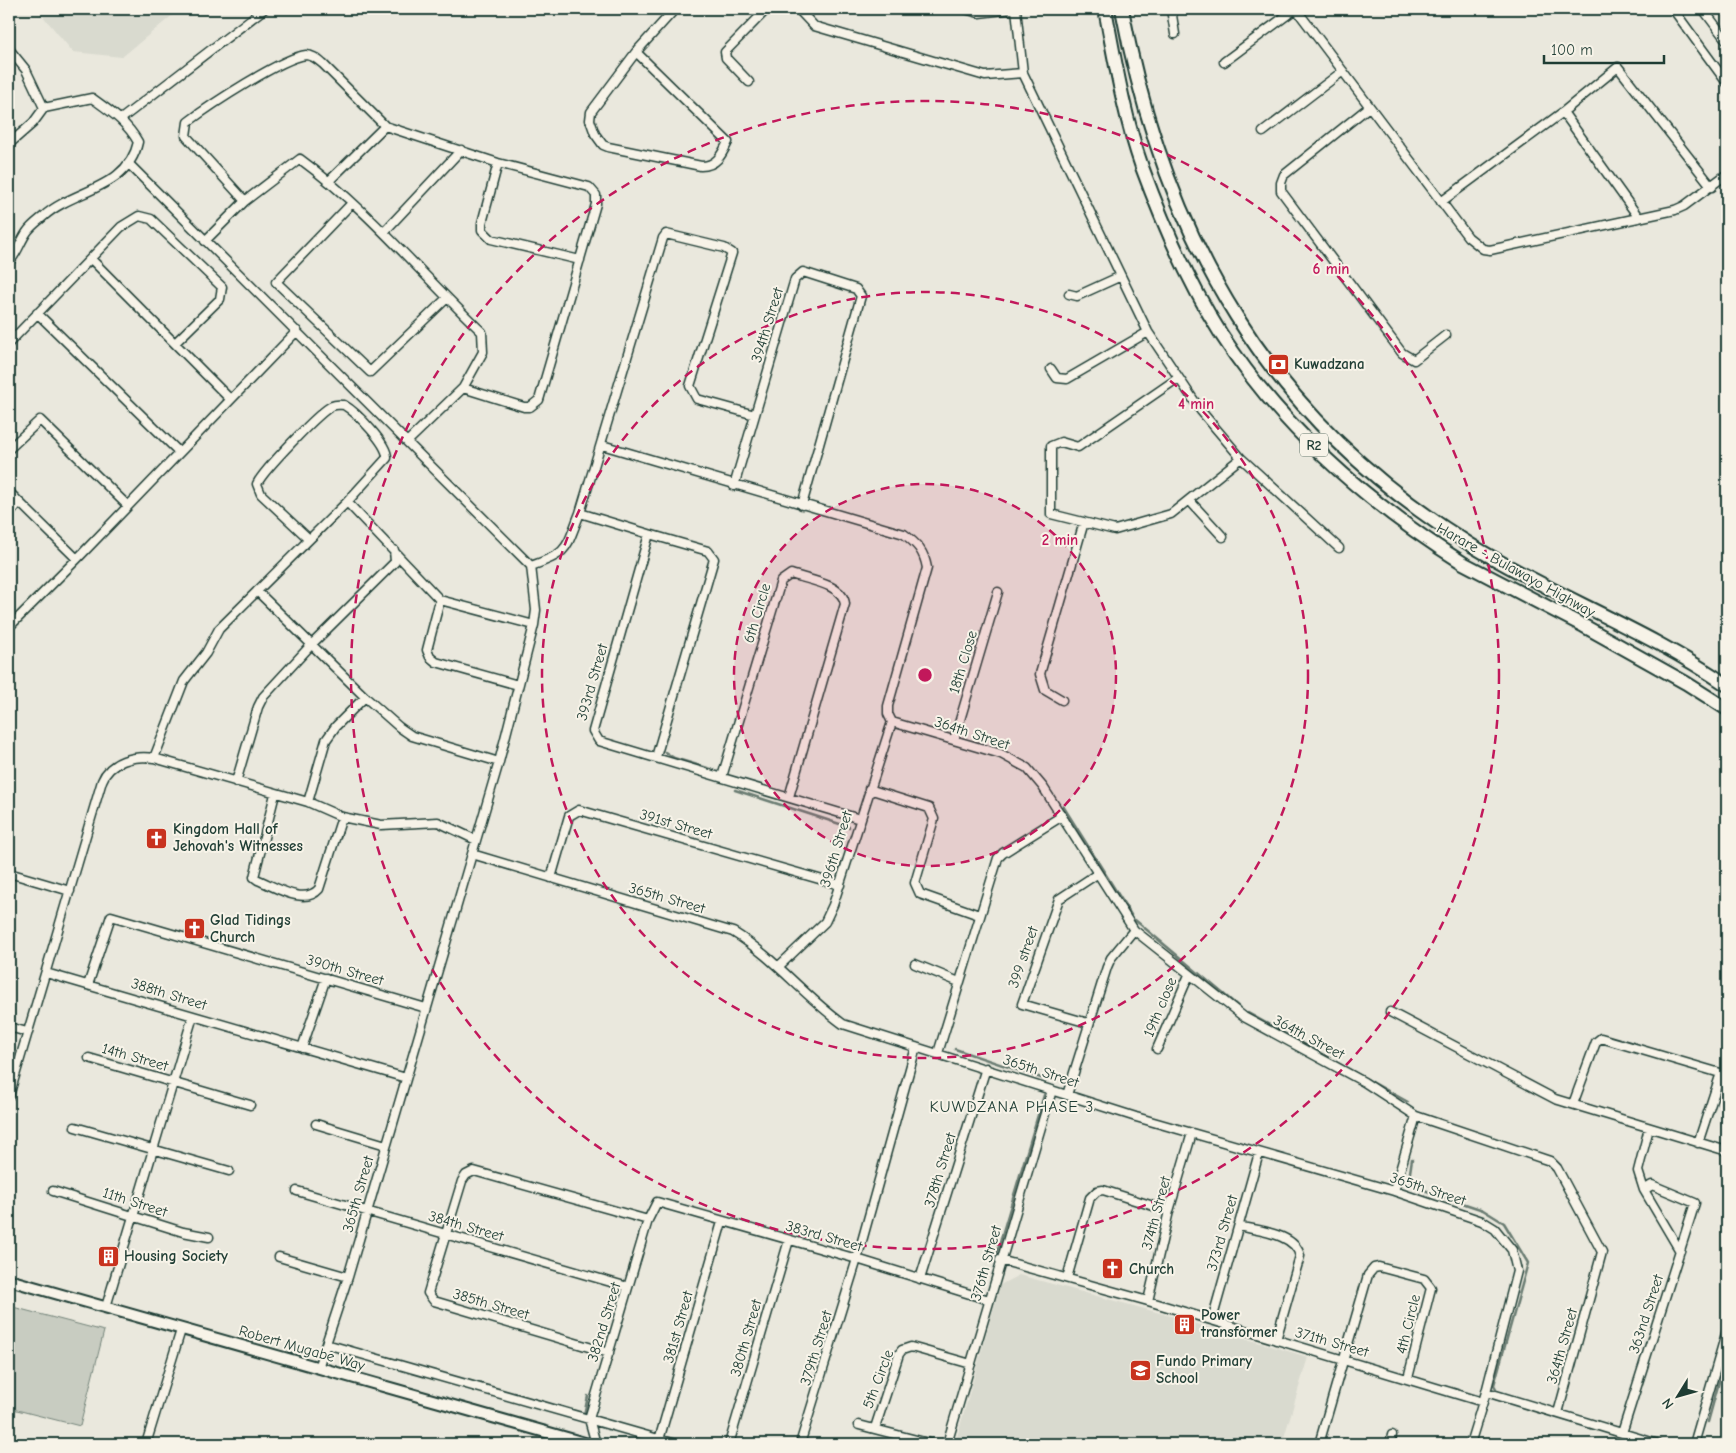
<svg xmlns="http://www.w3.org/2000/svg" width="1736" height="1453" viewBox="0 0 1736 1453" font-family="'Comic Neue',sans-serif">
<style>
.built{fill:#d9dacf}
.green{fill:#c8ccc1;stroke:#74847a}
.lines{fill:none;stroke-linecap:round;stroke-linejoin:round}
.stream{stroke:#6a7c72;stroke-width:2.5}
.minor-casing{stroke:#1f3d34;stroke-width:11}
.tertiary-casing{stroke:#1f3d34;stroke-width:14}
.trunk-casing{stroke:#1f3d34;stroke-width:16}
.minor{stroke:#f7f3e8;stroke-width:8}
.tertiary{stroke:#f7f3e8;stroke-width:10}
.trunk{stroke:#f7f3e8;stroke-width:12}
.ring{fill:none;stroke:#c2185b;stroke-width:2.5;stroke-dasharray:9 6}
.labels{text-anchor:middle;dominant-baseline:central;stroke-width:4;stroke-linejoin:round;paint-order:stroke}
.shield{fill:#f7f3e8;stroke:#60746a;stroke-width:1}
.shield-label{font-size:14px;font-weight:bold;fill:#1f3d34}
.street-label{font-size:15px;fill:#1f3d34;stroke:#f7f3e8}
.poi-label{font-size:15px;font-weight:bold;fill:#1f3d34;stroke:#f7f3e8;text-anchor:start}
.neighbourhood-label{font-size:16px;letter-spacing:1px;fill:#1f3d34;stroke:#f7f3e8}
.centre{fill:#c2185b;stroke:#f7f3e8;stroke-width:2.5}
.ring-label{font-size:15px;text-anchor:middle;font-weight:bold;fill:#c2185b;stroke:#f7f3e8;stroke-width:4;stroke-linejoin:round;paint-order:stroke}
</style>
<rect width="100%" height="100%" fill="#eae8dd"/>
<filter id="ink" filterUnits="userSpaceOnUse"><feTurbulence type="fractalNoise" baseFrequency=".02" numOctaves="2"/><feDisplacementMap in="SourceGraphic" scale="10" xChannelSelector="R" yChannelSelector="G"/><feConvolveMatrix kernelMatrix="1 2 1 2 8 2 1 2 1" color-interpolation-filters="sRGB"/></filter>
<g filter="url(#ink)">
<path class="built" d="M 37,9 L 180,9 L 122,57 L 73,52 Z
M 1019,1275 L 1182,1319 L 1181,1325 L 1188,1327 L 1189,1322 L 1308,1357 L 1282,1444 L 955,1444 L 1000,1285 Z"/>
<path class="green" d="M 9,1306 L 104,1331 L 80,1426 L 9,1408 Z"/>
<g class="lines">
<path class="stream" d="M 665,752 L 674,758 L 714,770
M 735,790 L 849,827
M 1063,806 L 1131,915
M 1135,920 L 1239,1007
M 1248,1013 L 1408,1102
M 955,1049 L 1044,1079
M 1412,1159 L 1409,1179 L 1415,1187 L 1483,1210 L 1504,1223 L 1528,1263 L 1494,1385 L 1498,1392
M 996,1255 L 1044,1095
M 584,1415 L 588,1396
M 1708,1422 L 1727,1353"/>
<defs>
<path id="minor" d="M 798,9 L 814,26 L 985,76 L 1023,73
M 965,9 L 979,13 L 1013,9
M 1016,9 L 1023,73 L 1148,332 L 1201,411 L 1241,458 L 1339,548
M 1171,9 L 1175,34
M 1296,9 L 1468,237 L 1483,249 L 1490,250 L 1675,210 L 1684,206 L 1727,174
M 1673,9 L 1727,83
M 1703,9 L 1727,41
M 9,49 L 26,70 L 44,108
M 636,52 L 728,142 C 722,154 717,166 701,166 L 608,147 L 603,145 L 595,134 L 590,120 L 591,112 L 636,52 L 675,9
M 1224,62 L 1295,9
M 749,82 L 726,58 L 725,52 L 767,9
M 1369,107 L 1284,175 L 1281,183 L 1281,191 L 1402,353 L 1414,360 L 1446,335
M 1563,112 L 1639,218
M 121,119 L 264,9
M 1263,132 L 1343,71
M 9,144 L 33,123 L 44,108 L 92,98 C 110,111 127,122 138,142 C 128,189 74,189 44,216 C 38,221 31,226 27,232 C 20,242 17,254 9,262
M 498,163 L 482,223 L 482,230 L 491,239 L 580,260
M 129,164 L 531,566
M 330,180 L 385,126
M 245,201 L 186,136 L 188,122 C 209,106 283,57 306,55 C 313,55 318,60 323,64 L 385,126 L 498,163 L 589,187 L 596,195 L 596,204 L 539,400 L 530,407 L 524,407 L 463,388
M 1441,202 L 1563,112 L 1618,67 L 1712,187
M 352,203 L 276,282 L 370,372 L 447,298
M 384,232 L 461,150
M 205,241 L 245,201 L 300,159 C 367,208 421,274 482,332 L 483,352 L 463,388 L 408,441
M 91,259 L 230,399
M 1069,294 L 1077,296 L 1121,276
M 37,313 L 179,452
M 9,343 L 121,227 L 139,216 L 151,219 L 222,287 L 220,299 L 175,343
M 1051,369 L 1057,378 L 1067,379 L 1148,332
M 1178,378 L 1078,447 L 1061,442 L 1051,446 L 1051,514 L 1115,530 L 1171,514 L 1241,458
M 755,415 L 697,399 L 690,386 L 732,253 L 724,248 L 666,234 L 663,238 L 580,513 L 649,534 L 593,731 L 599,741 L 860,819
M 602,445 L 904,534 C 917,544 924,551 927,568 L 888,706 L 888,714 L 892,722
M 9,449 L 40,420 L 128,506
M 734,486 L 795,279 L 803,272 L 856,289 L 861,296 L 802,505
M 9,492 L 77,559
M 1189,500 L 1223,537
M 347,502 L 440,600 L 534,625
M 9,514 L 19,503
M 649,534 L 708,551 L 714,559 L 656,757
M 257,591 L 365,697 L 399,727 L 412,736 L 499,762
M 440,600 L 427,650 L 430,657 L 436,662 L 518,685
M 9,627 L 77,559 L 297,331
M 1062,700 L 1045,690 L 1040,674 L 1084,522
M 892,722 L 1001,754 L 1027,768 L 1043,787 L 1134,930 L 1244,1017 L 1364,1082 L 1416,1116 L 1550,1161 L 1557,1168 L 1602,1252 L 1558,1413
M 954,740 L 998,592
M 154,758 L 184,681 L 206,653 L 219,629 L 347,502 L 387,458 C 388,444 356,412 344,405 C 340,405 336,404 332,406 C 320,411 263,471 257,484 L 261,494 L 309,539
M 722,777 L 781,581 L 791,574 C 808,580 843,584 845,604 L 789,797
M 236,782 L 258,707 L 263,697 L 312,644 L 395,562 L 394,550
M 869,789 L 929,808 L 934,819 L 915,883 L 920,894 L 979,915
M 275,794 L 254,877 L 258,880 C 276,887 304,906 319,889 L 342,817
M 308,802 L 326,740 L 336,726 L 365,697
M 472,854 L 733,932 C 774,957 804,996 843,1024 L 1136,1117 L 1394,1191 L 1482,1221 L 1495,1229 L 1512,1250 L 1517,1271 L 1486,1392 L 1470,1444
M 9,873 L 70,891
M 551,878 L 569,816 L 579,810 L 840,885
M 915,964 L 959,982
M 778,967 L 825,922 L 833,905 L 892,722
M 46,973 L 406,1078
M 88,985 L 111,916 L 426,1008
M 1390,1012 L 1555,1099 L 1727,1151
M 1088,1023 L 1022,1004 L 1059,899 L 1097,874
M 9,1027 L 27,1032
M 302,1048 L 326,978
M 1157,1049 L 1189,975
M 938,1053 L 998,858 L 1003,853 L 1062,816
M 89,1058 L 250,1105
M 1067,1095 L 1107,967 L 1111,958 L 1134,930
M 9,1096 L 102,781 C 110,761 134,755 154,758 L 308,802 L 342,817 L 381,825 L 438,822 L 476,840
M 1573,1104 L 1596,1042 L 1601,1038 L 1727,1075
M 316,1124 L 386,1145
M 75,1127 L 229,1171
M 1698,1143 L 1721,1073
M 1644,1190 L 1638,1171 L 1649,1128
M 53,1191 L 183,1232 L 209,1237
M 297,1191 L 628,1287
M 1394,1191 L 1416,1116
M 1239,1226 C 1258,1231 1295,1233 1300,1256 L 1276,1340
M 279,1257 L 348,1277
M 1000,1260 L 1148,1301 L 1483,1402
M 1067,1278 L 1090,1198 L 1097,1191 L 1103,1190 L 1169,1211
M 920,1279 L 986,1068
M 1148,1301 L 1169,1211 L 1192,1133
M 106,1307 L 193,1016
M 1212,1320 L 1259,1153
M 326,1344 L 676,1444
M 609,1353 L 434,1301 L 428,1293 L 462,1181 L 466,1175 L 474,1171 L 648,1220
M 318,1368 L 348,1277 L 472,854 L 499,762 L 534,625 L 536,610 L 531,566 C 570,552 565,550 580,513
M 1486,1392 L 1658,1444
M 859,1425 L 932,1444
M 875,1428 L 899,1354 L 902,1350 L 911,1347 L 971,1364
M 1622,1433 L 1695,1203 L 1652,1185 L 1644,1190 L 1680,1251
M 659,1440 L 722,1222
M 146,1444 L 181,1330
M 596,1444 L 589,1419 L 648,1220 L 657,1202 L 857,1259 L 989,1300
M 729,1444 L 789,1240
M 800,1444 L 857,1259 L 916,1047
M 947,1444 L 1052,1090
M 1319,1444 L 1368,1275 L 1374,1268 L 1379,1267 L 1424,1279 L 1431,1288 L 1408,1378
M 1390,1444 L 1392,1435
M 1694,1444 L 1727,1330"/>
<path id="tertiary" d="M 9,1280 L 588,1444"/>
<path id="trunk" d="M 1105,9 C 1115,61 1124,116 1142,167 C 1163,224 1188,282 1221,334 C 1282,428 1369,504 1463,563 L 1584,626 L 1686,683 L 1727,709
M 1122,9 C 1165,239 1268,420 1471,545 C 1554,596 1647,630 1727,685"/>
</defs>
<use href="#minor" class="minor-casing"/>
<use href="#tertiary" class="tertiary-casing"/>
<use href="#trunk" class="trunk-casing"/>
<use href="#minor" class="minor"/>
<use href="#tertiary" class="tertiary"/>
<use href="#trunk" class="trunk"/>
</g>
</g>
<circle cx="925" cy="675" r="191" fill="#c2185b" fill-opacity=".12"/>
<g class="ring">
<circle cx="925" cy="675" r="191"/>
<circle cx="925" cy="675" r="383"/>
<circle cx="925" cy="675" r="574"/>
</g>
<defs>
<symbol id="bank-square" viewBox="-11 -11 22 22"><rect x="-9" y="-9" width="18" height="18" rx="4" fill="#c8321e" stroke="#f7f3e8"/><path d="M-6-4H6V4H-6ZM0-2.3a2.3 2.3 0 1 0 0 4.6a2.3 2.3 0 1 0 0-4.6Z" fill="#fff"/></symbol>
<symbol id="church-square" viewBox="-11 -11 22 22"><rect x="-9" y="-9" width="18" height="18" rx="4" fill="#c8321e" stroke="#f7f3e8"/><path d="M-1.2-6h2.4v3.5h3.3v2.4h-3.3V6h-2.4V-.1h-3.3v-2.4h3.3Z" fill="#fff"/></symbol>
<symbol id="building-square" viewBox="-11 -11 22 22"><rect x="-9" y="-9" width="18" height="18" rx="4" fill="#c8321e" stroke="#f7f3e8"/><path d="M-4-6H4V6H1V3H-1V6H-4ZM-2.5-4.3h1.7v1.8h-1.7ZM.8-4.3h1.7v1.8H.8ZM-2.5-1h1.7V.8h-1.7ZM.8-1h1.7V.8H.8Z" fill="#fff"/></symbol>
<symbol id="school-square" viewBox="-11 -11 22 22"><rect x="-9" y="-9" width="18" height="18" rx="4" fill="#c8321e" stroke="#f7f3e8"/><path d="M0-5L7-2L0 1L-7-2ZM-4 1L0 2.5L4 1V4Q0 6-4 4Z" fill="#fff"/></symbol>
</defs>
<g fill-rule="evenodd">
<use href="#bank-square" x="1266" y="352" width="25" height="25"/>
<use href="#church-square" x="144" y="826" width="25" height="25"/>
<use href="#church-square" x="182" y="916" width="25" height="25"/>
<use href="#building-square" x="96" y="1244" width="25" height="25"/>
<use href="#church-square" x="1100" y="1256" width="25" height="25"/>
<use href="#building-square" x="1172" y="1312" width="25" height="25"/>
<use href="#school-square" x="1128" y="1358" width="25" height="25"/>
</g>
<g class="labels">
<rect class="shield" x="1300" y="433.5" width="28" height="23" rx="4"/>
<g class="shield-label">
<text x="1314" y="445">R2</text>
</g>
<g class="street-label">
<text transform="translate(767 325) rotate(-73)">394th Street</text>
<text transform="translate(1516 570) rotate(29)">Harare - Bulawayo Highway</text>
<text transform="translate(757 613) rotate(-73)">6th Circle</text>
<text transform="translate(963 662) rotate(-73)">18th Close</text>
<text transform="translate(592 682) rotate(-74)">393rd Street</text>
<text transform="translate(972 733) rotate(18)">364th Street</text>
<text transform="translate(676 824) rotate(16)">391st Street</text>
<text transform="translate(836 849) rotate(-73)">396th Street</text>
<text transform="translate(667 898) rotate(16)">365th Street</text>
<text transform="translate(1023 957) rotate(-71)">399 street</text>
<text transform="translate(345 970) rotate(16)">390th Street</text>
<text transform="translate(169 994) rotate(17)">388th Street</text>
<text transform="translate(1160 1007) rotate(-67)">19th close</text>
<text transform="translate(1309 1037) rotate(28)">364th Street</text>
<text transform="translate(135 1057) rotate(16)">14th Street</text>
<text transform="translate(1041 1071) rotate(18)">365th Street</text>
<text transform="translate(940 1170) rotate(-73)">378th Street</text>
<text transform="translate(1428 1189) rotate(18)">365th Street</text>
<text transform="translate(358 1194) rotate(-74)">365th Street</text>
<text transform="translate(135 1202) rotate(18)">11th Street</text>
<text transform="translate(1156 1213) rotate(-75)">374th Street</text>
<text transform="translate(466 1226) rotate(16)">384th Street</text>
<text transform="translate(1222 1233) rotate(-74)">373rd Street</text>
<text transform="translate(824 1236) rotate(16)">383rd Street</text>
<text transform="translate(986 1263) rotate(-74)">376th Street</text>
<text transform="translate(491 1304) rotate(16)">385th Street</text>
<text transform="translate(1646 1314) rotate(-72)">363nd Street</text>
<text transform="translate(604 1322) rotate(-73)">382nd Street</text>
<text transform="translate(1408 1324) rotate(-76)">4th Circle</text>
<text transform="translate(678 1327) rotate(-74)">381st Street</text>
<text transform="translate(746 1338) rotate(-74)">380th Street</text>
<text transform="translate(1332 1342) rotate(16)">371th Street</text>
<text transform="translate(1562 1346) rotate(-74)">364th Street</text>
<text transform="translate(302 1348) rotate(16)">Robert Mugabe Way</text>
<text transform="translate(816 1348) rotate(-73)">379th Street</text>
<text transform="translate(878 1379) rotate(-69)">5th Circle</text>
</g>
<g class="poi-label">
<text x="1294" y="364">Kuwadzana</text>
<text x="173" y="829">Kingdom Hall of<tspan x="173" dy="17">Jehovah's Witnesses</tspan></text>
<text x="210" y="920">Glad Tidings<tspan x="210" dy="17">Church</tspan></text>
<text x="124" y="1256">Housing Society</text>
<text x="1129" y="1269">Church</text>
<text x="1201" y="1315">Power<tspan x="1201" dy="17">transformer</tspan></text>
<text x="1156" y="1361">Fundo Primary<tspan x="1156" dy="17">School</tspan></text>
</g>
<g class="neighbourhood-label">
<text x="1012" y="1107">KUWDZANA PHASE 3</text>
</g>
</g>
<circle cx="925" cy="675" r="8" class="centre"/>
<g class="ring-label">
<text x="1331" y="274">6 min</text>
<text x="1196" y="409">4 min</text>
<text x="1060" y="545">2 min</text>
</g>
<rect width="1736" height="1453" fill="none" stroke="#f7f3e8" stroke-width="30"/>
<rect x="15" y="15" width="1706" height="1423" fill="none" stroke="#1f3d34" stroke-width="2" filter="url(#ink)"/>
<g transform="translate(1678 1396) rotate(233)" stroke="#f7f3e8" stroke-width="4" paint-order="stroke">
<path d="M0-4L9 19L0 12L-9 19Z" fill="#1f3d34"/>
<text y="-8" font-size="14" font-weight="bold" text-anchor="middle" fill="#1f3d34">N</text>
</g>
<path d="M1544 55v8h120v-8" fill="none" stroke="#1f3d34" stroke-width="2.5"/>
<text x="1551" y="55" font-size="15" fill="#1f3d34" stroke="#f7f3e8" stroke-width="4" paint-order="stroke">100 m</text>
</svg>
